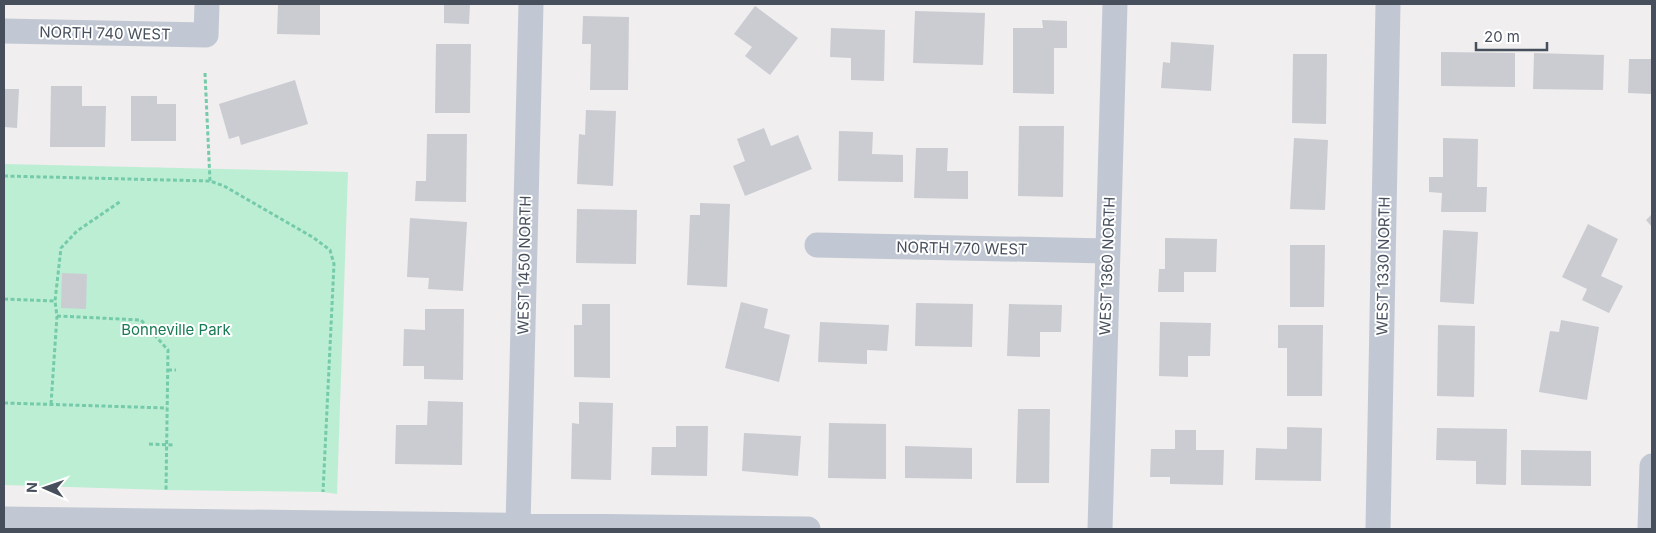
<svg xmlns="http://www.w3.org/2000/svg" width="1656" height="533" viewBox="0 0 1656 533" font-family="Inter,sans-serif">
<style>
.green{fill:#bceed4}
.building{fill:#caccd2}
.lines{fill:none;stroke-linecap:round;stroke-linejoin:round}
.path{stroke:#75cba9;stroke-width:3;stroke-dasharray:4 2.5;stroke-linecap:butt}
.minor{stroke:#c1c8d3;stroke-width:25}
.labels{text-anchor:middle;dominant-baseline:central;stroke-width:4;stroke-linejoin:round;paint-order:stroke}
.street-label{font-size:15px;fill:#464f5b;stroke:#fff}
.park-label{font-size:15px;fill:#187b54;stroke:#fff}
</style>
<rect width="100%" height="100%" fill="#f0eeee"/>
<path class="green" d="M 4,164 L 348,172 L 337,494 L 323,492 L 166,490 L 4,485 Z"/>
<path class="building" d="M 278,4 L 320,4 L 320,35 L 277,34 Z
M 444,4 L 470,4 L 469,24 L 444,23 Z
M 755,6 L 798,38 L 770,75 L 745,56 L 752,47 L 734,34 Z
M 915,11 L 985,13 L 983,65 L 913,63 Z
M 583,16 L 629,17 L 628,90 L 590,90 L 591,44 L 582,44 Z
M 1042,20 L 1067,21 L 1067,48 L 1054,48 L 1054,94 L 1013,93 L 1013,28 L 1043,28 Z
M 831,28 L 885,30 L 884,81 L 851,80 L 851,58 L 830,57 Z
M 1171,42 L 1214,45 L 1211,91 L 1161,88 L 1163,62 L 1170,63 Z
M 436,44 L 471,44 L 470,113 L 435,113 Z
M 1441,52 L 1515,53 L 1515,87 L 1441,86 Z
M 1534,53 L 1604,55 L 1603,90 L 1533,89 Z
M 1293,54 L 1327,54 L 1326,124 L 1292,123 Z
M 1629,59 L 1652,59 L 1652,94 L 1628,93 Z
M 295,80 L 308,124 L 241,145 L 239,136 L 229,139 L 219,104 Z
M 51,86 L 82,86 L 82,106 L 106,106 L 105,147 L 50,147 Z
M 4,89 L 19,89 L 17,128 L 4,127 Z
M 131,96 L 157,96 L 157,104 L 176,104 L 176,141 L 131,141 Z
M 586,110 L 616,111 L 613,186 L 577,184 L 579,134 L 585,135 Z
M 1019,126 L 1064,126 L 1063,197 L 1018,196 Z
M 764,128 L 771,146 L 798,135 L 812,169 L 745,196 L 733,166 L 745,161 L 737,139 Z
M 839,131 L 873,132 L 872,154 L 903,155 L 903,182 L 838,181 Z
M 427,134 L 467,134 L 466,202 L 415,201 L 416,181 L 426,181 Z
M 1294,138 L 1328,140 L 1325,210 L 1290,209 Z
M 1443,138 L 1478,139 L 1477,187 L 1487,187 L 1486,212 L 1441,212 L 1442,193 L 1429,192 L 1429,177 L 1443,177 Z
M 916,148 L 948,148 L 947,171 L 968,171 L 968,199 L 914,198 Z
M 700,203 L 730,204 L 727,287 L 687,285 L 690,215 L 700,215 Z
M 577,209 L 637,210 L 636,264 L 576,263 Z
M 1652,214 L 1652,227 L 1646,220 Z
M 410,218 L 467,222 L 463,291 L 428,289 L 429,278 L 407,277 Z
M 1588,224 L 1618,239 L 1601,276 L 1623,286 L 1609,313 L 1582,300 L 1587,289 L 1562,277 Z
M 1443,230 L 1478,232 L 1474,304 L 1440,302 Z
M 1165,238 L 1217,239 L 1216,272 L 1184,272 L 1184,292 L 1158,292 L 1159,269 L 1165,269 Z
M 1290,245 L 1325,245 L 1324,307 L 1290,307 Z
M 62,273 L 87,274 L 86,309 L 61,308 Z
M 741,302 L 768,309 L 764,328 L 790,335 L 779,382 L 725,368 Z
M 916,303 L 973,304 L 972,347 L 915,346 Z
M 582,304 L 610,304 L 610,378 L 574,377 L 574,325 L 582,325 Z
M 1009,304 L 1062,305 L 1061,332 L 1040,332 L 1040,357 L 1007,356 Z
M 425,309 L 464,309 L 463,380 L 424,379 L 424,366 L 403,366 L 404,329 L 425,330 Z
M 1561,320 L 1599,327 L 1587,400 L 1539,392 L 1550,331 L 1559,332 Z
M 820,322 L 889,325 L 887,351 L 867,350 L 867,364 L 818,362 Z
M 1160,322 L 1211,323 L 1210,356 L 1188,356 L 1188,377 L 1159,376 Z
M 1278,325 L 1323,325 L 1322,396 L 1287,396 L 1287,348 L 1278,348 Z
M 1438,325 L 1475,326 L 1474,397 L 1437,396 Z
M 428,401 L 463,402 L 462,465 L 395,464 L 396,425 L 427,425 Z
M 579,402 L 613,403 L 611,480 L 571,479 L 572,423 L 579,424 Z
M 1018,409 L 1050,409 L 1049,483 L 1016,483 Z
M 829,423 L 886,424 L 886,479 L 828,478 Z
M 676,426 L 708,426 L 707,476 L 651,475 L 652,447 L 676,447 Z
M 1287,427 L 1322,428 L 1321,481 L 1255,480 L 1256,448 L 1287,449 Z
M 1437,428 L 1507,429 L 1506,485 L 1476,484 L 1476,461 L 1436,460 Z
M 1175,430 L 1196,430 L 1196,450 L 1224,450 L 1223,485 L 1170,484 L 1170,477 L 1150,477 L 1151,449 L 1175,449 Z
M 744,433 L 801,436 L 798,476 L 742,471 Z
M 905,446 L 972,448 L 972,479 L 905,478 Z
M 1521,450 L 1591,451 L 1591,486 L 1521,485 Z"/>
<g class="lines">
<path class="path" d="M 205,73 L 210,181
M 4,176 L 210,181 L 224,186 L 314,238 L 330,250 L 334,264 L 323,492
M 4,299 L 55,301
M 57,316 L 141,320 L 168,350 L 166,490
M 168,370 L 176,370
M 4,403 L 167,408
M 51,404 L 57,316 L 55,301 L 61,248 L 77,231 L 121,201
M 149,444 L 175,445"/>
<path class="minor" d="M 4,31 L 206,35 L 207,4
M 817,245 L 1107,251
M 4,519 L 808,529
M 518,526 L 531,4
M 1100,529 L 1115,4
M 1378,529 L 1388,4
M 1650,529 L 1652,466"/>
</g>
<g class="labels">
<g class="street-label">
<text transform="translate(105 33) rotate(1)">NORTH 740 WEST</text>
<text transform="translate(962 248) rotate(1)">NORTH 770 WEST</text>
<text transform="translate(524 265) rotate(-89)">WEST 1450 NORTH</text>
<text transform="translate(1107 266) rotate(-88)">WEST 1360 NORTH</text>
<text transform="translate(1383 266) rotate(-89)">WEST 1330 NORTH</text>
</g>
<g class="park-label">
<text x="176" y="329">Bonneville Park</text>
</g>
</g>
<rect width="1656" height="533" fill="none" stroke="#464f5b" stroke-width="10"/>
<g transform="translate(45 488) rotate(272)" stroke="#ffffff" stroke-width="4" paint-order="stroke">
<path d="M0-4L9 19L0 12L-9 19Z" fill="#464f5b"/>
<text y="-8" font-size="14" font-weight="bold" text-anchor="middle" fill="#464f5b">N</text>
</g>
<path d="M1476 42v8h71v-8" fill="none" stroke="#464f5b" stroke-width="2.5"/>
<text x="1484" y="42" font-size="15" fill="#464f5b" stroke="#ffffff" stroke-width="4" paint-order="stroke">20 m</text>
</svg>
